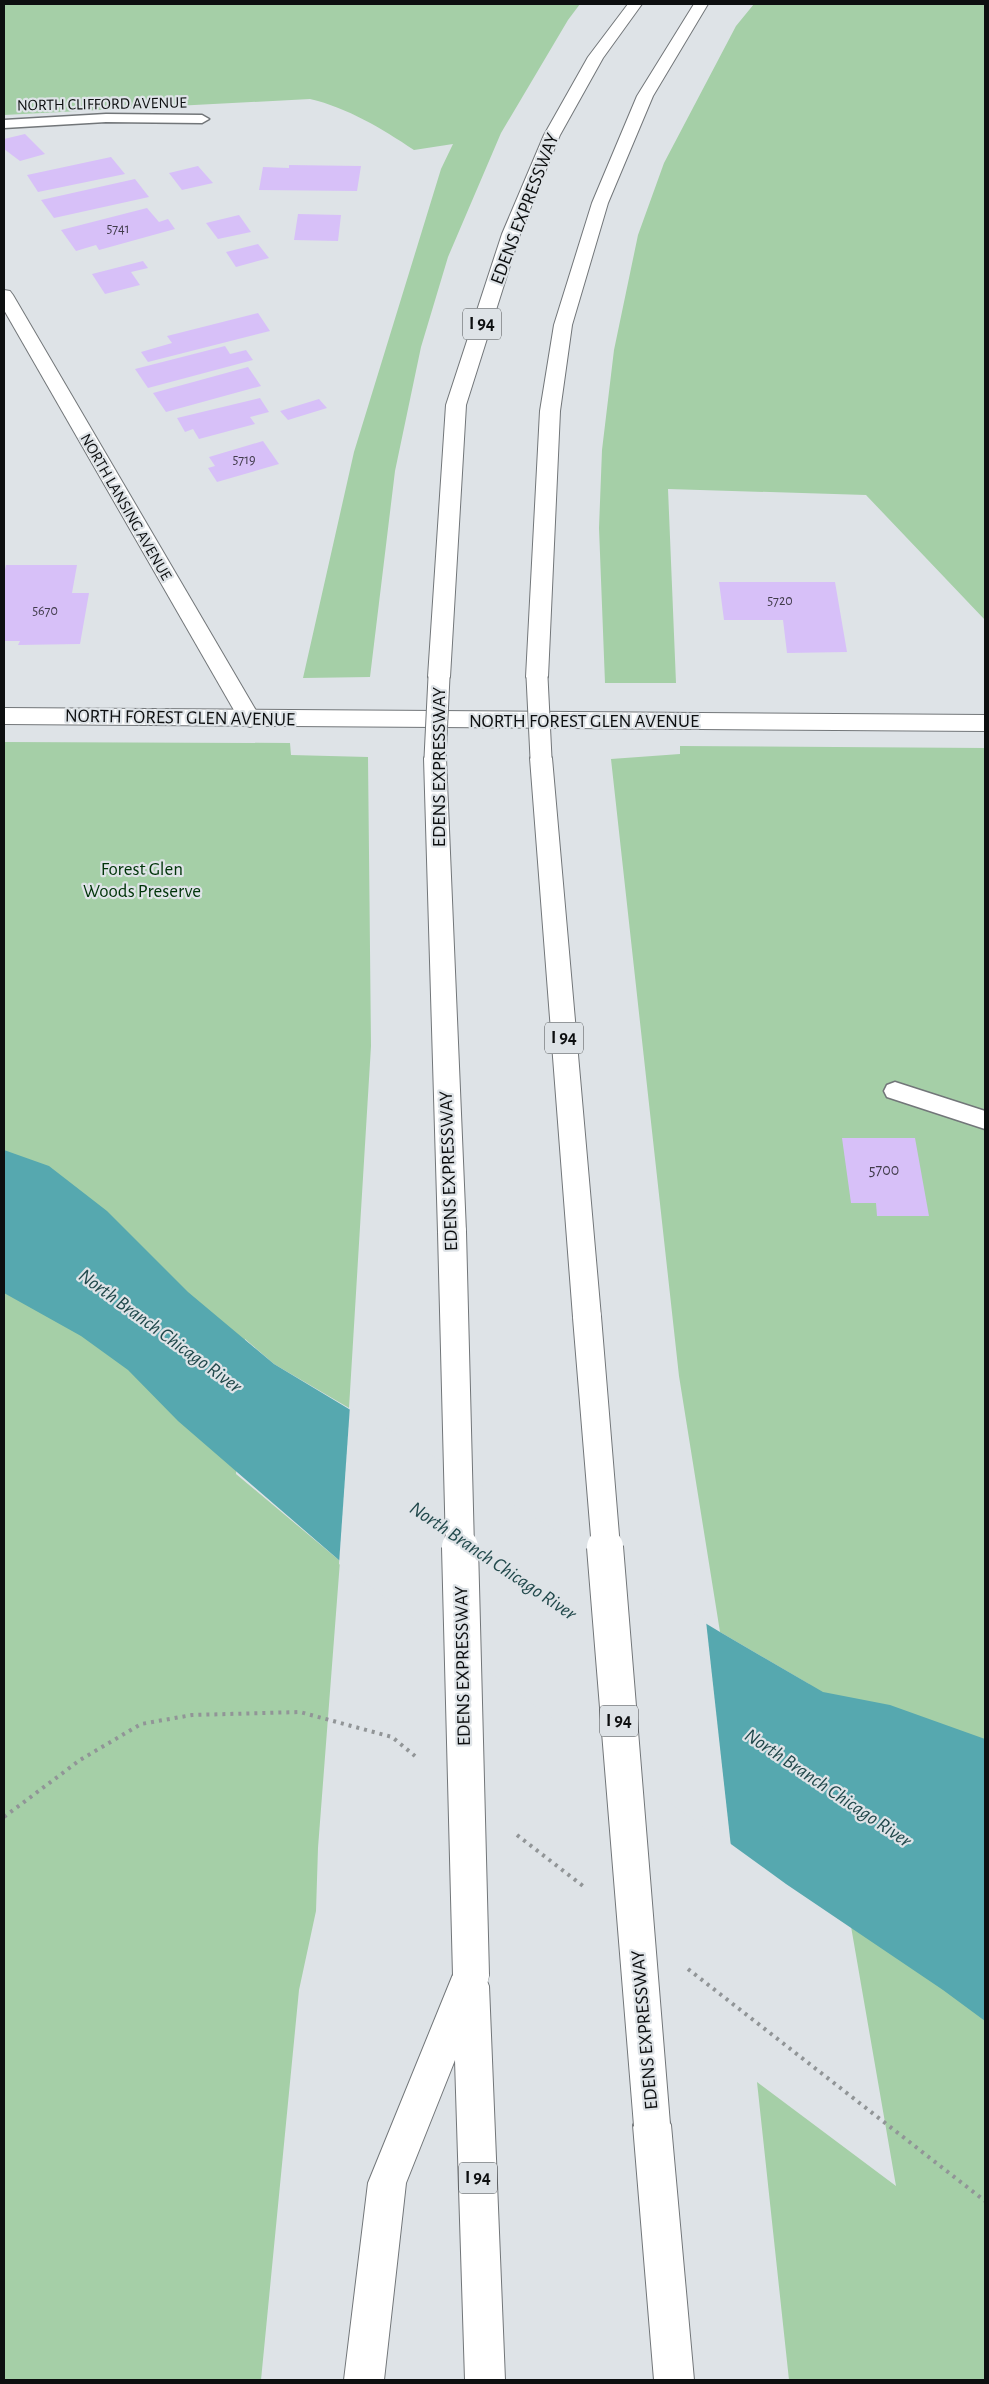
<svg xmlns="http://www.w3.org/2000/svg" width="989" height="2384" viewBox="0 0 989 2384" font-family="'Alegreya Sans',sans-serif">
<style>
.green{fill:#a5cfa7}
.water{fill:#56a8af}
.pier{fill:#dee3e7}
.building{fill:#d7c0f8}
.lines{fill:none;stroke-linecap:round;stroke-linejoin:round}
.service-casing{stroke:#727679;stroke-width:3}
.minor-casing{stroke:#727679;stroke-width:2}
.tertiary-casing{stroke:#727679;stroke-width:2}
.motorway-casing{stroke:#727679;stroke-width:2}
.path{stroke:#919597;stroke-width:4;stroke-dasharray:3 5;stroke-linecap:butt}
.service{fill:#fff;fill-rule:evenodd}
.minor{fill:#fff;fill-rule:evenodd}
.tertiary{fill:#fff;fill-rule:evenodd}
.motorway{fill:#fff;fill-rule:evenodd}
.motorway-bridge-far2-casing{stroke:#727679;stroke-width:23;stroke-linecap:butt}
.motorway-bridge-far1-casing{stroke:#727679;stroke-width:30;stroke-linecap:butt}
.motorway-bridge-casing{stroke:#727679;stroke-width:38;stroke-linecap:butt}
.motorway-bridge-far2{stroke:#fff;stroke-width:21}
.motorway-bridge-far1{stroke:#fff;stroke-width:28}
.motorway-bridge{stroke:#fff;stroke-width:36}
.labels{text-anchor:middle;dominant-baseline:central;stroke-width:4.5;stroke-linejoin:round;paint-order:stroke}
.far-number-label{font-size:14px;fill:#403b4a}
.far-street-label{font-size:16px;fill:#0d0f10;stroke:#dee3e7}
.number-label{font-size:16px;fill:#403b4a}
.shield{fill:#dee3e7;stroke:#4c4f50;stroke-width:1}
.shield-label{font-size:18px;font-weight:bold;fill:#0d0f10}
.street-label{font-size:19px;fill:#0d0f10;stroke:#dee3e7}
.park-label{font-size:19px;fill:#003409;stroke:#dee3e7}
.water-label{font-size:20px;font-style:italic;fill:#22494c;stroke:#dee3e7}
</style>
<rect width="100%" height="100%" fill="#dee3e7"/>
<path class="green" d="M 4,4 L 580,4 L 568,20 L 501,133 L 448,257 L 421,347 L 395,471 L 370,677 L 303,678 L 354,452 L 441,169 L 453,144 L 414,150 C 381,128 348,108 310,99 L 4,115 Z
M 754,4 L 985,4 L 985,620 L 866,495 L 668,489 L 676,683 L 605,683 L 599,528 L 602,450 L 614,350 L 638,235 L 664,163 L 736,26 Z
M 4,742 L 290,743 L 291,755 L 368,757 L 371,1046 L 349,1408 L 274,1364 L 245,1339 L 236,1474 L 340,1561 L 318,1848 L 316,1911 L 299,1990 L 261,2380 L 4,2380 Z
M 680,746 L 985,748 L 985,2380 L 789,2380 L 757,2082 L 896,2186 L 809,1684 L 720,1632 L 679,1376 L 611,759 L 680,754 Z"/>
<path class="water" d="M 4,1150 L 49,1166 L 107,1211 L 188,1292 L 274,1364 L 720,1632 L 823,1692 L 890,1705 L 985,1739 L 985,2021 L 943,1990 L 786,1884 L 340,1561 L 178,1421 L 128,1370 L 81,1336 L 4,1293 Z"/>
<path class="pier" d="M 350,1406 L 706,1621 L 731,1847 L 339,1564 Z"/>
<path class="building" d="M 25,134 L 45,154 L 20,161 L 4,149 L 4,139 Z
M 111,157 L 125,174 L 38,192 L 27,175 Z
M 289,165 L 361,166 L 357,191 L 259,190 L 263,167 L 289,168 Z
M 198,166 L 213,183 L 182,190 L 169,173 Z
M 135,179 L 149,197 L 54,218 L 41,200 Z
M 147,208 L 159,222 L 168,219 L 175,229 L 99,250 L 96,245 L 76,251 L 61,230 Z
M 298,214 L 341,215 L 338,241 L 294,240 Z
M 239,215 L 251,232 L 218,239 L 206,223 Z
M 258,244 L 269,258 L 236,267 L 226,252 Z
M 143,261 L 148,268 L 131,272 L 140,285 L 105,294 L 92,274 Z
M 258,313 L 270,331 L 148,362 L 141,352 L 172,343 L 167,336 Z
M 225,346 L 230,354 L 246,350 L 253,360 L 148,388 L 135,369 Z
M 248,367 L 261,386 L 166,412 L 153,393 Z
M 260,398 L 269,412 L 250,417 L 255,424 L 199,439 L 193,429 L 185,432 L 177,418 Z
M 319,399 L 327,408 L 288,420 L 280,411 Z
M 263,441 L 279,464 L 217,482 L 208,468 L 215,466 L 209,457 Z
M 6,565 L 77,565 L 72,593 L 89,593 L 80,644 L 18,645 L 20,641 L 4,641 L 4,574 Z
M 719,582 L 835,582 L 847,652 L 787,653 L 783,620 L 724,620 Z
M 842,1138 L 915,1138 L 929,1216 L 877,1216 L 876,1203 L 851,1203 Z"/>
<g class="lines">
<defs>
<path id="service" d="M 106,114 L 202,115 L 209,119 L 202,123 L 106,122 L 4,128 L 4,120 Z
M 895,1082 L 985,1111 L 985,1129 L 887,1097 L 884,1091 L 887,1085 Z"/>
<path id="minor" d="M 4,290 L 10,291 L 13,295 L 261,719 L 258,724 L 250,727 L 242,724 L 239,719 L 4,310 Z"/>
<path id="tertiary" d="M 4,708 L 985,715 L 985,731 L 4,724 Z"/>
<path id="motorway" d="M 628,4 L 642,4 L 603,58 L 560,135 L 520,234 L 466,405 L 450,677 L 447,682 L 439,684 L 431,682 L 428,677 L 446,405 L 502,234 L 544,135 L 588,57 Z
M 694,4 L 708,4 L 653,96 L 608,203 L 572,325 L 560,411 L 548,677 L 545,682 L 537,684 L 529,682 L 526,677 L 540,411 L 554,325 L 592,203 L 637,96 Z
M 435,750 L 443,752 L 446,758 L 466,1232 L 462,1240 L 452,1244 L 442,1240 L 438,1232 L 424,758 L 427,752 Z
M 541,750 L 549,752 L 552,758 L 601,1317 L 597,1326 L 587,1330 L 577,1326 L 573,1317 L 530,758 L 533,752 Z
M 471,1957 L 484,1962 L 489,1975 L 487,1981 L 489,1986 L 505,2380 L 465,2380 L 455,2060 L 406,2183 L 384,2380 L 344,2380 L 368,2183 L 458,1962 Z
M 652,2106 L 665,2112 L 671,2125 L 694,2380 L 654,2380 L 633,2125 L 639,2112 Z"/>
</defs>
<use href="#service" class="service-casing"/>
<use href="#minor" class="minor-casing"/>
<use href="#tertiary" class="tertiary-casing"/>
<use href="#motorway" class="motorway-casing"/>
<path class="path" d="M 4,1817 L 80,1760 L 141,1724 L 192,1715 L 300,1712 L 392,1737 L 415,1756
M 517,1835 L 583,1886
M 688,1969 L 985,2201"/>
<use href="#service" class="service"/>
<use href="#minor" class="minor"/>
<use href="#tertiary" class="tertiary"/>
<use href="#motorway" class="motorway"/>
<defs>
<path id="motorway-bridge-far2" d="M 537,677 L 541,758
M 435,758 L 439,677"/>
<path id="motorway-bridge-far1" d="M 452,1232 L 460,1548
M 587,1317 L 606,1548"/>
<path id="motorway-bridge" d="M 460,1547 L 471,1975
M 605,1547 L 652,2125"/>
</defs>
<use href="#motorway-bridge-far2" class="motorway-bridge-far2-casing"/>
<use href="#motorway-bridge-far1" class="motorway-bridge-far1-casing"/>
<use href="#motorway-bridge" class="motorway-bridge-casing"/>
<use href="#motorway-bridge-far2" class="motorway-bridge-far2"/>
<use href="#motorway-bridge-far1" class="motorway-bridge-far1"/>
<use href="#motorway-bridge" class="motorway-bridge"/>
</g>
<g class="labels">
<g class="far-number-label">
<text x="118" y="229">5741</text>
<text x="244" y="460">5719</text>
<text x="780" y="601">5720</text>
<text x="45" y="611">5670</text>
</g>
<g class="far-street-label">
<text transform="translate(102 104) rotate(-1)">NORTH CLIFFORD AVENUE</text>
<text transform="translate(126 507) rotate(60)">NORTH LANSING AVENUE</text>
</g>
<g class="number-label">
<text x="884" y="1170">5700</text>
</g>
<g class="shield">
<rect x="463" y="308.5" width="38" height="31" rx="4"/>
<rect x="545" y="1022.5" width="38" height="31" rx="4"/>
<rect x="600" y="1705.5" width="38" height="31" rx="4"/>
<rect x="459" y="2162.5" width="38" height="31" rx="4"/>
</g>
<g class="shield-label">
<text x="482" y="324">I 94</text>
<text x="564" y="1038">I 94</text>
<text x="619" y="1721">I 94</text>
<text x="478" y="2178">I 94</text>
</g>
<g class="street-label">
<text transform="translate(525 209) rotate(-69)">EDENS EXPRESSWAY</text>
<text transform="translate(180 718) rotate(1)">NORTH FOREST GLEN AVENUE</text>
<text x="584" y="721">NORTH FOREST GLEN AVENUE</text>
<text transform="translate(439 767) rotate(-90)">EDENS EXPRESSWAY</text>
<text transform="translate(449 1171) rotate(-92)">EDENS EXPRESSWAY</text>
<text transform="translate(463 1666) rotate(-91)">EDENS EXPRESSWAY</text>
<text transform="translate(645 2030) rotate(-95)">EDENS EXPRESSWAY</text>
</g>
<g class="park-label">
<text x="142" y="869">Forest Glen<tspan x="142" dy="22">Woods Preserve</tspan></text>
</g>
<g class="water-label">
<text transform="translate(160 1331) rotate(36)">North Branch Chicago River</text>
<text transform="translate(493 1561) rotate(34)">North Branch Chicago River</text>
<text transform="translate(828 1788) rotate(34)">North Branch Chicago River</text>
</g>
</g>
<rect width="989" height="2384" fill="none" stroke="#0d0f10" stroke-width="10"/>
</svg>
